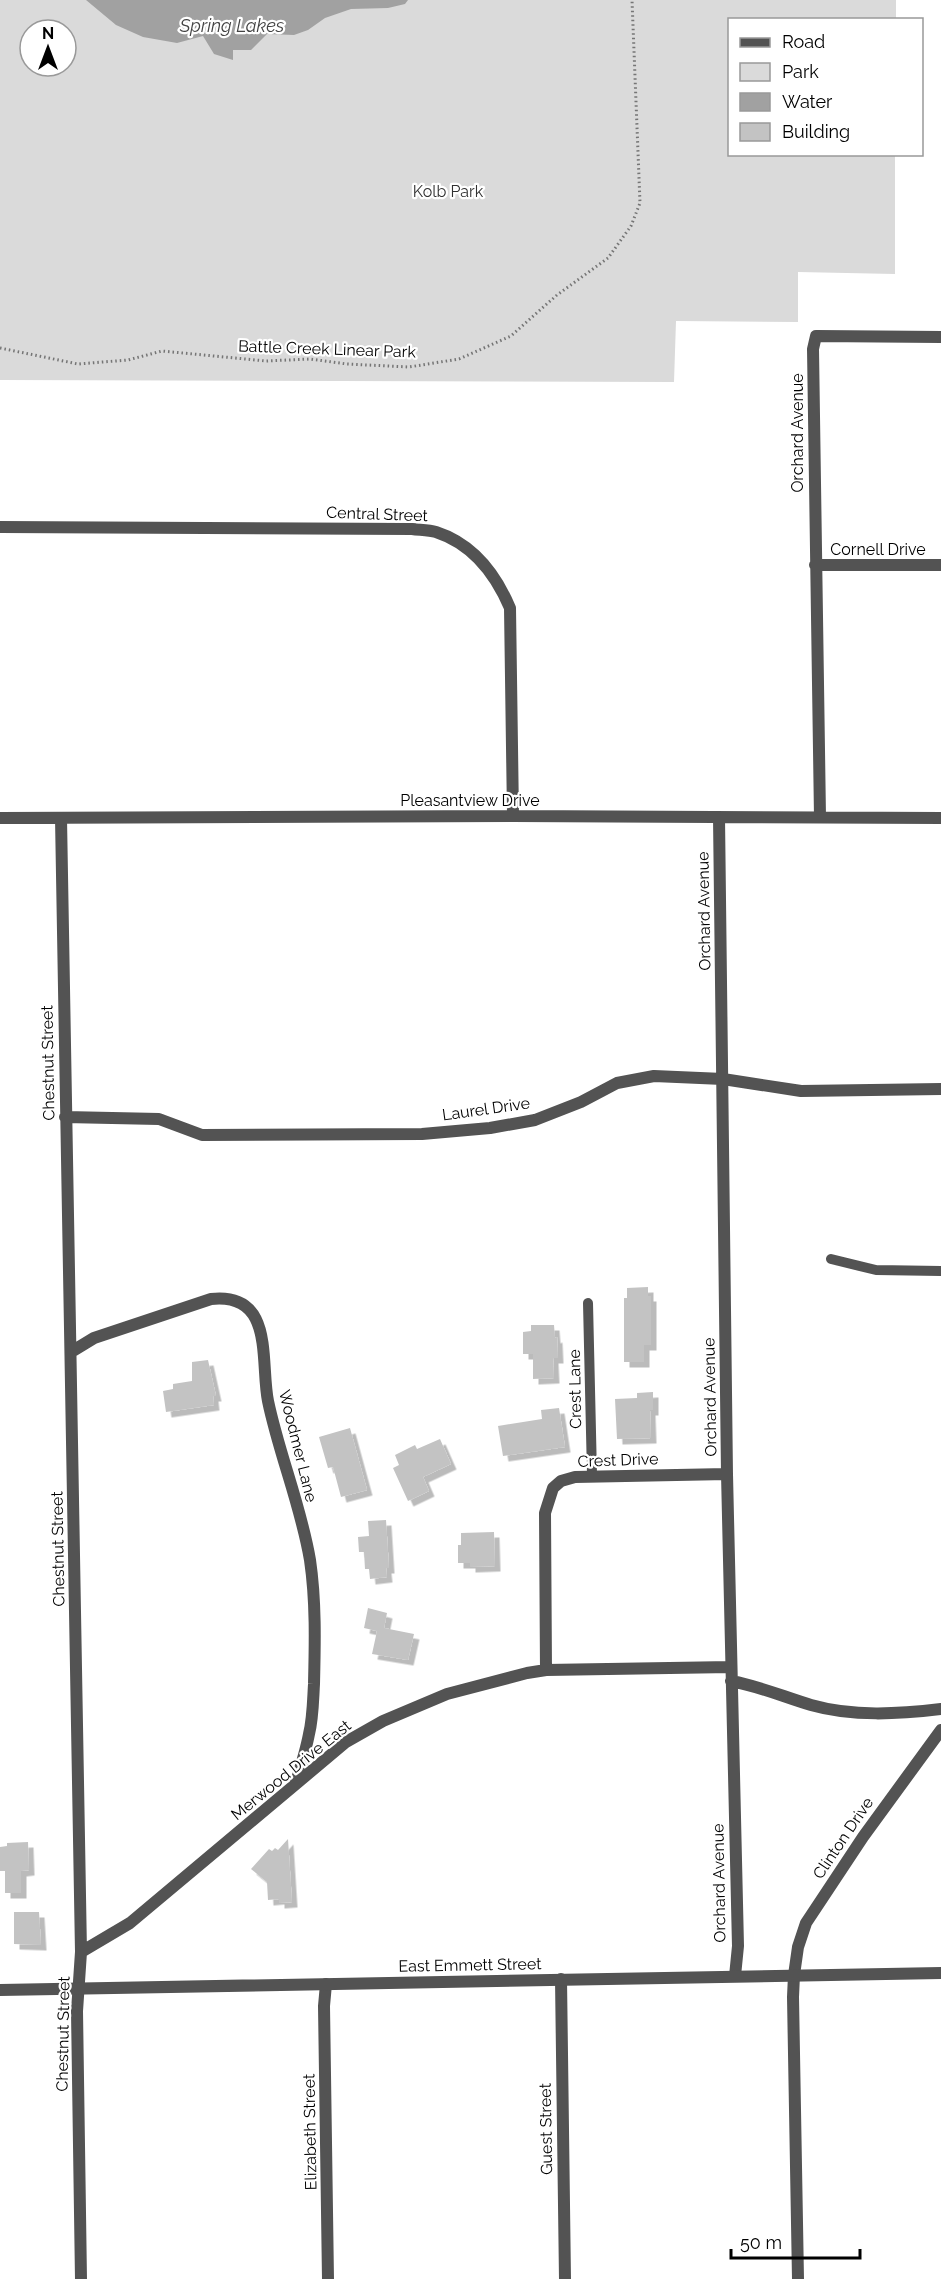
<svg xmlns="http://www.w3.org/2000/svg" width="941" height="2279" viewBox="0 0 941 2279" font-family="Raleway,sans-serif">
<style>
.green{fill:#dadada;fill-rule:evenodd}
.water{fill:#a1a1a1}
.building{fill:#c3c3c3;filter:url(#shadow)}
.lines{fill:none;stroke-linecap:round;stroke-linejoin:round}
.path{stroke:#757575;stroke-width:3;stroke-dasharray:1.5 3;stroke-linecap:butt}
.service{stroke:#535353;stroke-width:10}
.minor{stroke:#535353;stroke-width:12}
.tertiary{stroke:#535353;stroke-width:12}
.labels{text-anchor:middle;dominant-baseline:central;stroke-width:4.5;stroke-linejoin:round;paint-order:stroke}
.park-label{font-size:16px;fill:#313131;stroke:#fff}
.street-label{font-size:16px;fill:#000;stroke:#fff}
.water-label{font-size:18px;font-style:italic;fill:#424242;stroke:#fff}
</style>
<defs>
<filter id="shadow"><feDropShadow dx="5.5" dy="5.5" stdDeviation="0" flood-color="#0004"/></filter>
</defs>
<rect width="100%" height="100%" fill="#fff"/>
<path class="green" d="M 0,0 L 896,0 L 896,19 L 730,20 L 730,154 L 895,155 L 895,274 L 798,272 L 798,322 L 676,321 L 674,382 L 0,380 ZM 30,30 L 66,30 L 66,66 L 30,66 Z"/>
<path class="water" d="M 86,0 L 408,0 L 405,4 L 388,8 L 351,9 L 325,18 L 308,30 L 294,35 L 267,34 L 251,50 L 233,50 L 233,60 L 214,54 L 203,36 L 177,43 L 143,37 L 116,25 Z"/>
<path class="building" d="M 648,1287 L 648,1296 L 651,1296 L 651,1345 L 644,1345 L 644,1362 L 624,1362 L 624,1298 L 627,1298 L 627,1288 Z
M 531,1325 L 554,1325 L 555,1338 L 557,1337 L 558,1358 L 553,1358 L 554,1378 L 533,1379 L 533,1354 L 523,1354 L 523,1332 L 531,1331 Z
M 208,1360 L 216,1396 L 213,1396 L 214,1405 L 166,1412 L 163,1391 L 173,1389 L 173,1384 L 192,1381 L 192,1362 Z
M 653,1392 L 653,1410 L 650,1410 L 651,1438 L 617,1439 L 615,1399 L 637,1398 L 637,1393 Z
M 559,1408 L 565,1447 L 503,1456 L 498,1426 L 542,1419 L 541,1410 Z
M 350,1428 L 367,1490 L 341,1497 L 333,1467 L 328,1468 L 319,1437 Z
M 440,1439 L 451,1464 L 423,1477 L 429,1491 L 408,1501 L 393,1468 L 399,1465 L 395,1455 L 415,1445 L 417,1449 Z
M 386,1520 L 389,1568 L 386,1568 L 387,1577 L 370,1579 L 369,1569 L 365,1569 L 364,1552 L 359,1552 L 358,1537 L 369,1536 L 368,1521 Z
M 494,1532 L 495,1566 L 470,1567 L 470,1563 L 458,1563 L 458,1545 L 461,1545 L 461,1533 Z
M 368,1608 L 387,1613 L 384,1628 L 414,1634 L 408,1660 L 372,1654 L 377,1631 L 364,1628 Z
M 288,1839 L 292,1902 L 279,1903 L 279,1899 L 268,1900 L 267,1882 L 251,1869 L 269,1849 L 272,1851 L 275,1848 L 278,1850 Z
M 28,1842 L 29,1870 L 21,1871 L 21,1893 L 5,1893 L 5,1871 L 0,1871 L 0,1847 L 7,1846 L 7,1843 Z
M 14,1912 L 39,1912 L 41,1945 L 14,1944 Z"/>
<g class="lines">
<path class="path" d="M 0,348 L 78,364 L 128,360 L 162,351 L 266,361 L 310,359 L 347,364 L 409,367 L 459,359 L 511,336 L 557,295 L 608,258 L 631,226 L 640,203 L 632,0"/>
<path class="service" d="M 831,1259 L 876,1270 L 941,1271
M 588,1303 L 592,1475"/>
<path class="minor" d="M 0,527 L 412,529 C 420,530 429,530 436,532 C 473,544 496,575 510,608 L 513,816
M 815,565 L 941,565
M 719,817 L 727,1474 L 738,1946 L 735,1976
M 820,817 L 813,349 L 816,336 L 941,337
M 0,818 L 513,816 L 941,818
M 61,818 L 81,1952 L 77,2011 L 81,2279
M 65,1117 L 159,1119 L 202,1135 L 422,1134 L 490,1128 L 535,1120 L 581,1102 L 617,1083 L 654,1076 L 723,1079 L 801,1091 L 941,1089
M 71,1352 L 94,1338 L 211,1299 C 275,1292 260,1361 268,1401 C 279,1454 301,1506 310,1560 C 316,1601 315,1643 314,1684 C 313,1700 313,1718 309,1734 C 306,1750 301,1766 296,1782
M 546,1670 L 545,1513 L 553,1488 L 561,1481 L 575,1477 L 727,1474
M 731,1681 C 759,1686 784,1697 811,1705 C 853,1717 899,1714 941,1709
M 81,1952 L 130,1923 L 346,1742 L 383,1721 L 447,1694 L 527,1673 L 546,1670 L 731,1667
M 561,1979 L 565,2279
M 326,1984 L 324,2006 L 328,2279
M 798,2279 L 793,1997 L 794,1975 L 798,1947 L 806,1923 L 863,1837 L 941,1730"/>
<path class="tertiary" d="M 0,1990 L 941,1973"/>
</g>
<g class="labels">
<g class="park-label">
<text x="448" y="191">Kolb Park</text>
</g>
<g class="street-label">
<text transform="translate(327 349) rotate(2)">Battle Creek Linear Park</text>
<text transform="translate(797 433) rotate(-90)">Orchard Avenue</text>
<text transform="translate(377 514) rotate(2)">Central Street</text>
<text x="878" y="549">Cornell Drive</text>
<text x="470" y="800">Pleasantview Drive</text>
<text transform="translate(704 911) rotate(-91)">Orchard Avenue</text>
<text transform="translate(48 1063) rotate(-91)">Chestnut Street</text>
<text transform="translate(486 1109) rotate(-8)">Laurel Drive</text>
<text transform="translate(575 1389) rotate(-91)">Crest Lane</text>
<text transform="translate(710 1397) rotate(-91)">Orchard Avenue</text>
<text transform="translate(298 1446) rotate(76)">Woodmer Lane</text>
<text transform="translate(618 1460) rotate(-2)">Crest Drive</text>
<text transform="translate(58 1549) rotate(-91)">Chestnut Street</text>
<text transform="translate(291 1770) rotate(-39)">Merwood Drive East</text>
<text transform="translate(843 1838) rotate(-56)">Clinton Drive</text>
<text transform="translate(719 1883) rotate(-91)">Orchard Avenue</text>
<text transform="translate(470 1965) rotate(-1)">East Emmett Street</text>
<text transform="translate(63 2034) rotate(-89)">Chestnut Street</text>
<text transform="translate(546 2129) rotate(-91)">Guest Street</text>
<text transform="translate(310 2132) rotate(-91)">Elizabeth Street</text>
</g>
<g class="water-label">
<text x="232" y="25">Spring Lakes</text>
</g>
</g>
<rect x="728" y="18" width="195" height="138" fill="#ffffff" stroke="#999999" stroke-width="1.5"/>
<rect x="740" y="38" width="30" height="9" fill="#535353" stroke="#999999" stroke-width="1.5"/>
<text x="782" y="48" font-size="18" fill="#000000">Road</text>
<rect x="740" y="63" width="30" height="18" fill="#dadada" stroke="#999999" stroke-width="1.5"/>
<text x="782" y="78" font-size="18" fill="#000000">Park</text>
<rect x="740" y="93" width="30" height="18" fill="#a1a1a1" stroke="#999999" stroke-width="1.5"/>
<text x="782" y="108" font-size="18" fill="#000000">Water</text>
<rect x="740" y="123" width="30" height="18" fill="#c3c3c3" stroke="#999999" stroke-width="1.5"/>
<text x="782" y="138" font-size="18" fill="#000000">Building</text>
<g transform="translate(48 48)"><circle r="28" fill="#ffffff" stroke="#999999" stroke-width="1.5"/>
<path d="M0-4.5L10 22L0 15L-10 22Z" fill="#000000"/>
<text y="-9" font-size="16" font-weight="bold" text-anchor="middle" fill="#000000">N</text>
</g>
<path d="M731 2249v9h129v-9" fill="none" stroke="#000000" stroke-width="3"/>
<text x="740" y="2249" font-size="18" fill="#000000" stroke="#ffffff" stroke-width="4.5" paint-order="stroke">50 m</text>
</svg>
